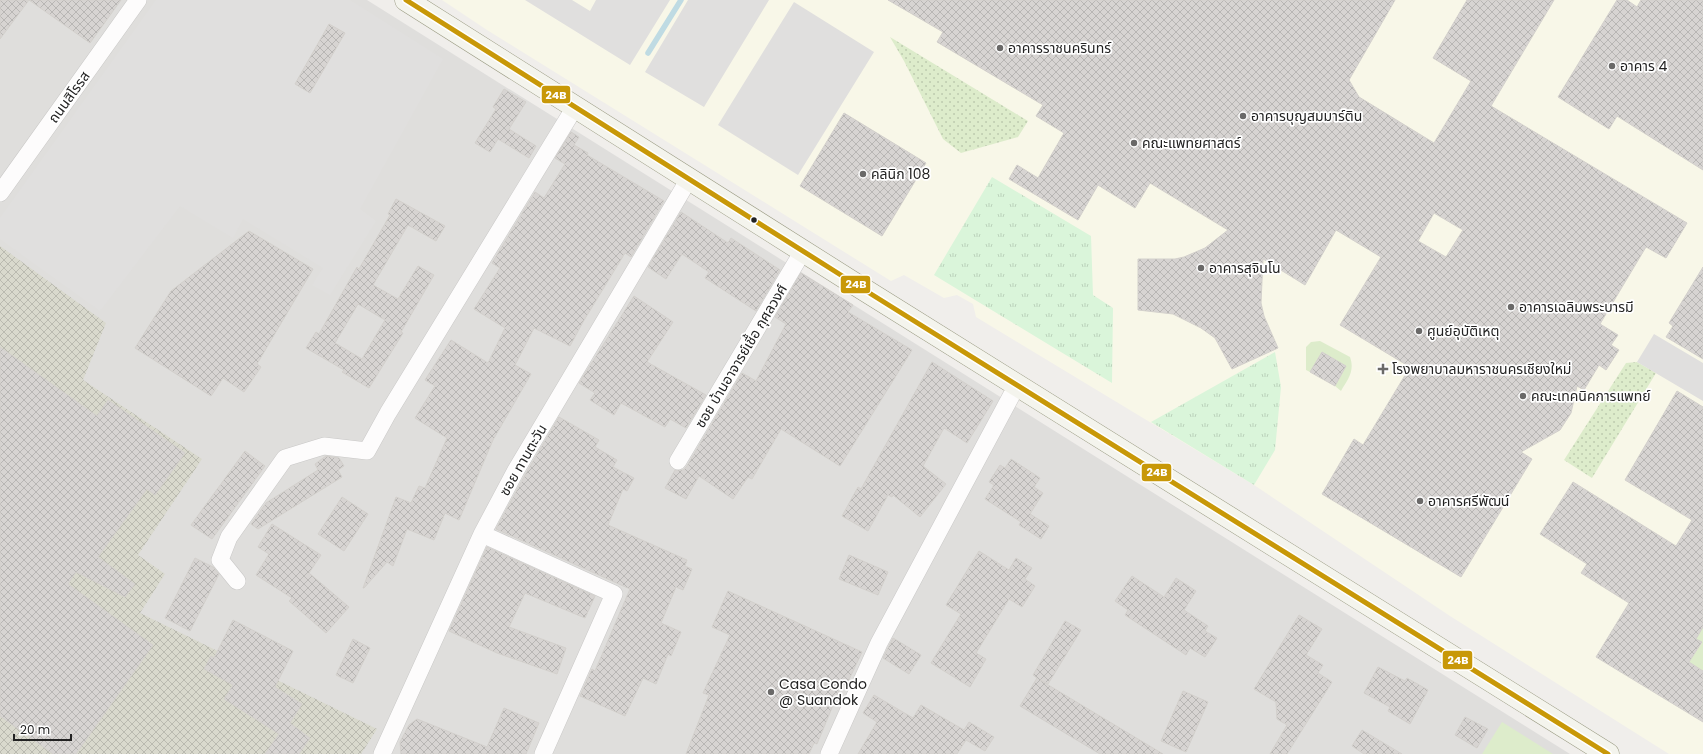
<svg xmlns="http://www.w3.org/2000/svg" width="1703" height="754" viewBox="0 0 1703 754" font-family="Poppins,'Noto Sans Thai',sans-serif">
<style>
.residential{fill:#dfdedc}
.education{fill:#f8f7e8}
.construction{fill:url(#construction-cross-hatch)}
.grass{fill:#ddeccb}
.park{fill:url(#park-tufts)}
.garden{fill:url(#garden-dots)}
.parking{fill:#e0dfde}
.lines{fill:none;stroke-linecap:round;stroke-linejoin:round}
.stream{stroke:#bfdbe3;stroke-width:5.5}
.building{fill:url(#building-cross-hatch);stroke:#d3d0cc;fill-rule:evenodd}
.minor-casing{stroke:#c9c8c7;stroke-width:18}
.secondary-casing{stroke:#999a82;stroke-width:23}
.minor{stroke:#fdfcfc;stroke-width:17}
.secondary{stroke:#f4f4ed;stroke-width:22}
.bus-1-casing{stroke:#fff;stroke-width:8}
.bus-1{stroke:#c89808;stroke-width:5}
.poi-dot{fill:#6a6968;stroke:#fff;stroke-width:1.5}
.bus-dot{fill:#222;stroke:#fff;stroke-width:1.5}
.labels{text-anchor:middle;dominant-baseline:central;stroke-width:3.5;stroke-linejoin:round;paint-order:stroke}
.poi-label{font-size:14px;fill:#222;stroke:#fff;text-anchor:start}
.street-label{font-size:14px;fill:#222;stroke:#fff}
.line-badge{stroke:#fff;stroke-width:1.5}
.badge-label{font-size:11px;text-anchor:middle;font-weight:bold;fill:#fff}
</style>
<defs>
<pattern id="construction-cross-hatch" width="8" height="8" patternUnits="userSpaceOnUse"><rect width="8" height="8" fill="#d9d9cd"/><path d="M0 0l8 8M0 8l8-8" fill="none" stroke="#babab0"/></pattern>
<pattern id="park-tufts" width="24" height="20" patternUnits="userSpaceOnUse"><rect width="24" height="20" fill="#daf5da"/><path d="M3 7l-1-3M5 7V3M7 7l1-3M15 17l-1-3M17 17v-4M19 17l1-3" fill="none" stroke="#bbd2bb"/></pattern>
<pattern id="garden-dots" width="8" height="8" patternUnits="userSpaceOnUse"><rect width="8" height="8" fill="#ddeccb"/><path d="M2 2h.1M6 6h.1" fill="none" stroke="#bdcaae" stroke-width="1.8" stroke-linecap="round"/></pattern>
<pattern id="building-cross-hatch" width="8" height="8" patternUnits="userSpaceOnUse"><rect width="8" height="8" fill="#d7d4d2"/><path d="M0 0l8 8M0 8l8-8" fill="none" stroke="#b8b6b4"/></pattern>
</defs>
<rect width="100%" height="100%" fill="#f0eeeb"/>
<path class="residential" d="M 0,0 L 367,0 L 1570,754 L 0,754 Z"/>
<path class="education" d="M 442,0 L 1703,0 L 1703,754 L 1669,754 L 1450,616 L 1254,485 L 976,317 L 973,304 L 957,295 L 944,298 L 904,275 L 891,281 L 487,30 Z"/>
<path class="construction" d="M 0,246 L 106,323 L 83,380 L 202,459 L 138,555 L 165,574 L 140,613 L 377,729 L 361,754 L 0,754 Z"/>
<path class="grass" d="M 1320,341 L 1350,357 C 1355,371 1348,379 1341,391 L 1335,386 L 1346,366 L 1322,352 L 1310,372 L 1306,370 L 1306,347 L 1311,342 Z
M 1703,627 L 1703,671 L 1689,662 L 1702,643 L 1690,635 Z
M 1502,722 L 1553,754 L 1482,754 Z"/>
<path class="park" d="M 992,177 L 1091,236 L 1093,295 L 1113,308 L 1112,383 L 934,275 Z
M 1275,352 L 1281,387 L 1275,450 L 1254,485 L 1151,422 Z"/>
<path class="garden" d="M 890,37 L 1028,121 L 1018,137 L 961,153 L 943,139 L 904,61 Z
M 1637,362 L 1656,373 L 1592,478 L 1564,460 L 1626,363 Z"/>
<path class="parking" d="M 156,0 L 350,0 L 443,59 L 360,209 L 376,221 L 330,295 L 312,285 L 323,268 L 243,219 L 233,238 L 180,206 L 100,311 L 0,239 L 0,218 Z
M 525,0 L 572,0 L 590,11 L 596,0 L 670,0 L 630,65 Z
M 688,0 L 769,0 L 704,107 L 645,72 Z
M 794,2 L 874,52 L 798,175 L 718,125 Z
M 1654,334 L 1703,363 L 1703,401 L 1637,362 Z"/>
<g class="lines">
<path class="stream" d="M 648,53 L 681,0"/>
</g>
<path class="building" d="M 0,0 L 29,0 L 0,39 Z
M 29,0 L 121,0 L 90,43 Z
M 888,0 L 1395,0 L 1349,80 L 1359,97 L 1434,143 L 1471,81 L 1433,58 L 1467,0 L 1554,0 L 1491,106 L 1687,223 L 1666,258 L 1646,247 L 1600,324 L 1618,335 L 1611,345 L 1619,350 L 1606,370 L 1599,365 L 1584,390 L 1577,386 L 1571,413 L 1560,430 L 1521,452 L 1532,459 L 1461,577 L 1322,494 L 1354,439 L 1363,445 L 1410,367 L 1340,325 L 1381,257 L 1336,230 L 1305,285 L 1263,259 L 1261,303 L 1264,316 L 1278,348 L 1232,369 L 1215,338 L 1201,328 L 1173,314 L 1138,310 L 1138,259 L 1175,259 L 1184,257 L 1205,248 L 1228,230 L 1150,183 L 1135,208 L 1098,185 L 1078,220 L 1009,179 L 1017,165 L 1038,178 L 1064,133 L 1036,116 L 1043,105 L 937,42 L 943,32 ZM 1434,213 L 1463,230 L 1446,257 L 1418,241 Z
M 1617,0 L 1627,0 L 1637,7 L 1641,0 L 1703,0 L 1703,170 L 1617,116 L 1609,129 L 1558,97 Z
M 329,24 L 345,33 L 310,93 L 295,84 Z
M 504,89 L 526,102 L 509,129 L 536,146 L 529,158 L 498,139 L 490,152 L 475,143 L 496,109 L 493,107 Z
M 844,113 L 926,163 L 882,236 L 800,186 Z
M 571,132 L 579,137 L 574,145 L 588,153 L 587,155 L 664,201 L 631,257 L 625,253 L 583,322 L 570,346 L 534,328 L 515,365 L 531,374 L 493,440 L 459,520 L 445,513 L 434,540 L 407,529 L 393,566 L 387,562 L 364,588 L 363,588 L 396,497 L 411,503 L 419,486 L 425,488 L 447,438 L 415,418 L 435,386 L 425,380 L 451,340 L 488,363 L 505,328 L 474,309 L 500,268 L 492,263 L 535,192 L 544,198 L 565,164 L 555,158 Z
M 396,199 L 445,226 L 436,241 L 408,225 L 373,285 L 398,299 L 418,266 L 434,275 L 401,332 L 403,333 L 369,388 L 342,372 L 344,370 L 306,348 L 316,332 L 319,334 L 357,267 L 359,269 L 390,215 L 388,214 ZM 358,304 L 385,320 L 362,359 L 335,343 Z
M 681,212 L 728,243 L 731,238 L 780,270 L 756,311 L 705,278 L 709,272 L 682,254 L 666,279 L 648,267 Z
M 249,231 L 313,269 L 257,364 L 261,367 L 244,392 L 223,378 L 211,396 L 135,348 L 171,291 Z
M 1703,267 L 1703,359 L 1666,337 L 1673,326 L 1669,323 Z
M 801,273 L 853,305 L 848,312 L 912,350 L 840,466 L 781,429 L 752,479 L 748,477 L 733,499 L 699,476 L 686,499 L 665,488 L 675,470 L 683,470 L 687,466 L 742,373 L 756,381 L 786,324 L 775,317 Z
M 634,296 L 673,322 L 647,362 L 706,395 L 686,428 L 670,419 L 665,427 L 621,403 L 614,415 L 590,400 L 595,393 L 579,383 Z
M 0,347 L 97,416 L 108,400 L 185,453 L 155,495 L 147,489 L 98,557 L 135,584 L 125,597 L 76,572 L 68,584 L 153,645 L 76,754 L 53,754 L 0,716 Z
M 1322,352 L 1346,366 L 1335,386 L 1310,372 Z
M 932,362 L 993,401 L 967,443 L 944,428 L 923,466 L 946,484 L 920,517 L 893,495 L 892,497 L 888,495 L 868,531 L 842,516 L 858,487 L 861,489 Z
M 1677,391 L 1703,407 L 1703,627 L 1696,639 L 1702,642 L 1689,662 L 1703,671 L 1703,722 L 1596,657 L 1629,603 L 1581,573 L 1587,564 L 1540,534 L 1573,482 L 1676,546 L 1692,520 L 1625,480 Z
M 559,417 L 599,440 L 595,447 L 617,460 L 613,467 L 634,478 L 627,491 L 623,489 L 608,525 L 687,560 L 685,566 L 692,569 L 683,590 L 676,587 L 661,623 L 681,632 L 671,656 L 668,654 L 656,684 L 643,678 L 625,716 L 580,696 L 592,669 L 595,671 L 630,589 L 496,529 L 525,475 Z
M 245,451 L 265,466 L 212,539 L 191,525 Z
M 326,456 L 339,458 L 344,466 L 338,470 L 342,477 L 258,529 L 251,524 L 266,503 L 318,470 L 315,464 Z
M 1011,459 L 1040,478 L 1034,487 L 1043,493 L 1030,514 L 1049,526 L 1041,539 L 1019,525 L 1021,522 L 985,499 L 994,485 L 989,482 L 1000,465 L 1005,468 Z
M 342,497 L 368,514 L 344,551 L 318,534 Z
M 272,524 L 321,555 L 309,573 L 349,607 L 326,633 L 289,601 L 292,598 L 256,575 L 269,554 L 258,547 Z
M 487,547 L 595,596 L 585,618 L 525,593 L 509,627 L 566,648 L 557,674 L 497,653 L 449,631 Z
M 979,551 L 1009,570 L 1016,558 L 1032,568 L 1025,579 L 1035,586 L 1022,607 L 1009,599 L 976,653 L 986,659 L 970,687 L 931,663 L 961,614 L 946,605 Z
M 849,555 L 888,572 L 878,595 L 839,579 Z
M 195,558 L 213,567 L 219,574 L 190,631 L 165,618 Z
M 1132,576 L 1164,597 L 1176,578 L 1196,591 L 1184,610 L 1208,626 L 1205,631 L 1217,638 L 1205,657 L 1190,648 L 1186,655 L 1125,615 L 1128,610 L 1115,601 Z
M 728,591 L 862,652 L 845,688 L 841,686 L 817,744 L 814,743 L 809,754 L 686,754 L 709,695 L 703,693 L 730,635 L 712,627 Z
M 1299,615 L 1322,629 L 1306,655 L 1323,665 L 1318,673 L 1332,682 L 1287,754 L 1270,754 L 1287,725 L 1277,719 L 1276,702 L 1254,689 Z
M 233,620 L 293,651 L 275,687 L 302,704 L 290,723 L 310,738 L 299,754 L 265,754 L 279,734 L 224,699 L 233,685 L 204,669 L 211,656 L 214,658 Z
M 1065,621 L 1081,630 L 1048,684 L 1040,680 L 1163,754 L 1100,754 L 1020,706 L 1037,678 L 1033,675 Z
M 893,638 L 921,655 L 909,674 L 883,658 Z
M 353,639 L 370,648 L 353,683 L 336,675 Z
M 1378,667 L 1405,681 L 1407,678 L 1428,690 L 1410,724 L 1388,711 L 1390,707 L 1364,693 Z
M 1183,691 L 1208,702 L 1186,752 L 1161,741 Z
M 874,695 L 913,718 L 921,705 L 964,730 L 969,722 L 994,737 L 985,751 L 966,740 L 957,754 L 858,754 L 877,722 L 863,713 Z
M 504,708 L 539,723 L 526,754 L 401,754 L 400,742 L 409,725 L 417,719 L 487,747 Z
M 1465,717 L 1488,729 L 1477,748 L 1455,735 Z
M 1362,730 L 1402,754 L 1364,754 L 1352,746 Z"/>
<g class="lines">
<defs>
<path id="minor" d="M 0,193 L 138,0
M 678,461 L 803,251
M 482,534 L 614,594 L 543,754
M 237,581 L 220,560 L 229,537 L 285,458 L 324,446 L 367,451 L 388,413 L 575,107
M 382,754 L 482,534 L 516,470 L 689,179
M 829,754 L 879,643 L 1017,385"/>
<path id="secondary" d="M 406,0 L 855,284 L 1608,754"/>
</defs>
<use href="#minor" class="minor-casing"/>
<use href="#secondary" class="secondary-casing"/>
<use href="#minor" class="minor"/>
<use href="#secondary" class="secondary"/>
<defs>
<path id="bus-1" d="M 406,0 L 855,284 L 1608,754"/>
</defs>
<use href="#bus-1" class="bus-1-casing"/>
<use href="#bus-1" class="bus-1"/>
</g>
<g class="poi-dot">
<circle cx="1000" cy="48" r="4"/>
<circle cx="1612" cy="66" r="4"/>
<circle cx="1243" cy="116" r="4"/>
<circle cx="1134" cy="143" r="4"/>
<circle cx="863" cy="174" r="4"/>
<circle cx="1201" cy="268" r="4"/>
<circle cx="1511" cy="307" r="4"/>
<circle cx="1419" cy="331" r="4"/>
<path d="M1381 363h4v4h4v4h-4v4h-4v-4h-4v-4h4z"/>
<circle cx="1523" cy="396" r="4"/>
<circle cx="1420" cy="501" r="4"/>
<circle cx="771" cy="692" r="4"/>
</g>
<circle class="bus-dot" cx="754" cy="220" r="3.5"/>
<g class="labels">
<g class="poi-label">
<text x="1008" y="48">อาคารราชนครินทร์</text>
<text x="1620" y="66">อาคาร 4</text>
<text x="1251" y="116">อาคารบุญสมมาร์ติน</text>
<text x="1142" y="143">คณะแพทยศาสตร์</text>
<text x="871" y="174">คลินิก 108</text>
<text x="1209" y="268">อาคารสุจินโน</text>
<text x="1519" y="307">อาคารเฉลิมพระบารมี</text>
<text x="1427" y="331">ศูนย์อุบัติเหตุ</text>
<text x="1392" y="369">โรงพยาบาลมหาราชนครเชียงใหม่</text>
<text x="1531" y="396">คณะเทคนิคการแพทย์</text>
<text x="1428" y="501">อาคารศรีพัฒน์</text>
<text x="779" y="684">Casa Condo<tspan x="779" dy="16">@ Suandok</tspan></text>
</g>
<g class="street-label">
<text transform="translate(69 97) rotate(-54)">ถนนสิโรรส</text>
<text transform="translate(741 356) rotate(-59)">ซอย บ้านอาจารย์เชื้อ กุศลวงศ์</text>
<text transform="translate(523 460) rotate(-60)">ซอย ทานตะวัน</text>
</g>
</g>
<g class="line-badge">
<rect x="541" y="85" width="30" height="19" rx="4" fill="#c89808"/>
<rect x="840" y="275" width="31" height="19" rx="4" fill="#c89808"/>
<rect x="1141" y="463" width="31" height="19" rx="4" fill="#c89808"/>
<rect x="1442" y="650" width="31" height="20" rx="4" fill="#c89808"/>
</g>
<g class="badge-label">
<text x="556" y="99">24B</text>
<text x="856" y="288">24B</text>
<text x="1157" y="476">24B</text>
<text x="1458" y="664">24B</text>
</g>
<path d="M14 734v6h57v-6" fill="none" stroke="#222222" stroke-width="2"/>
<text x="20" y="734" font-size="12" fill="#222222" stroke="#ffffff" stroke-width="3" paint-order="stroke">20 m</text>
</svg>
